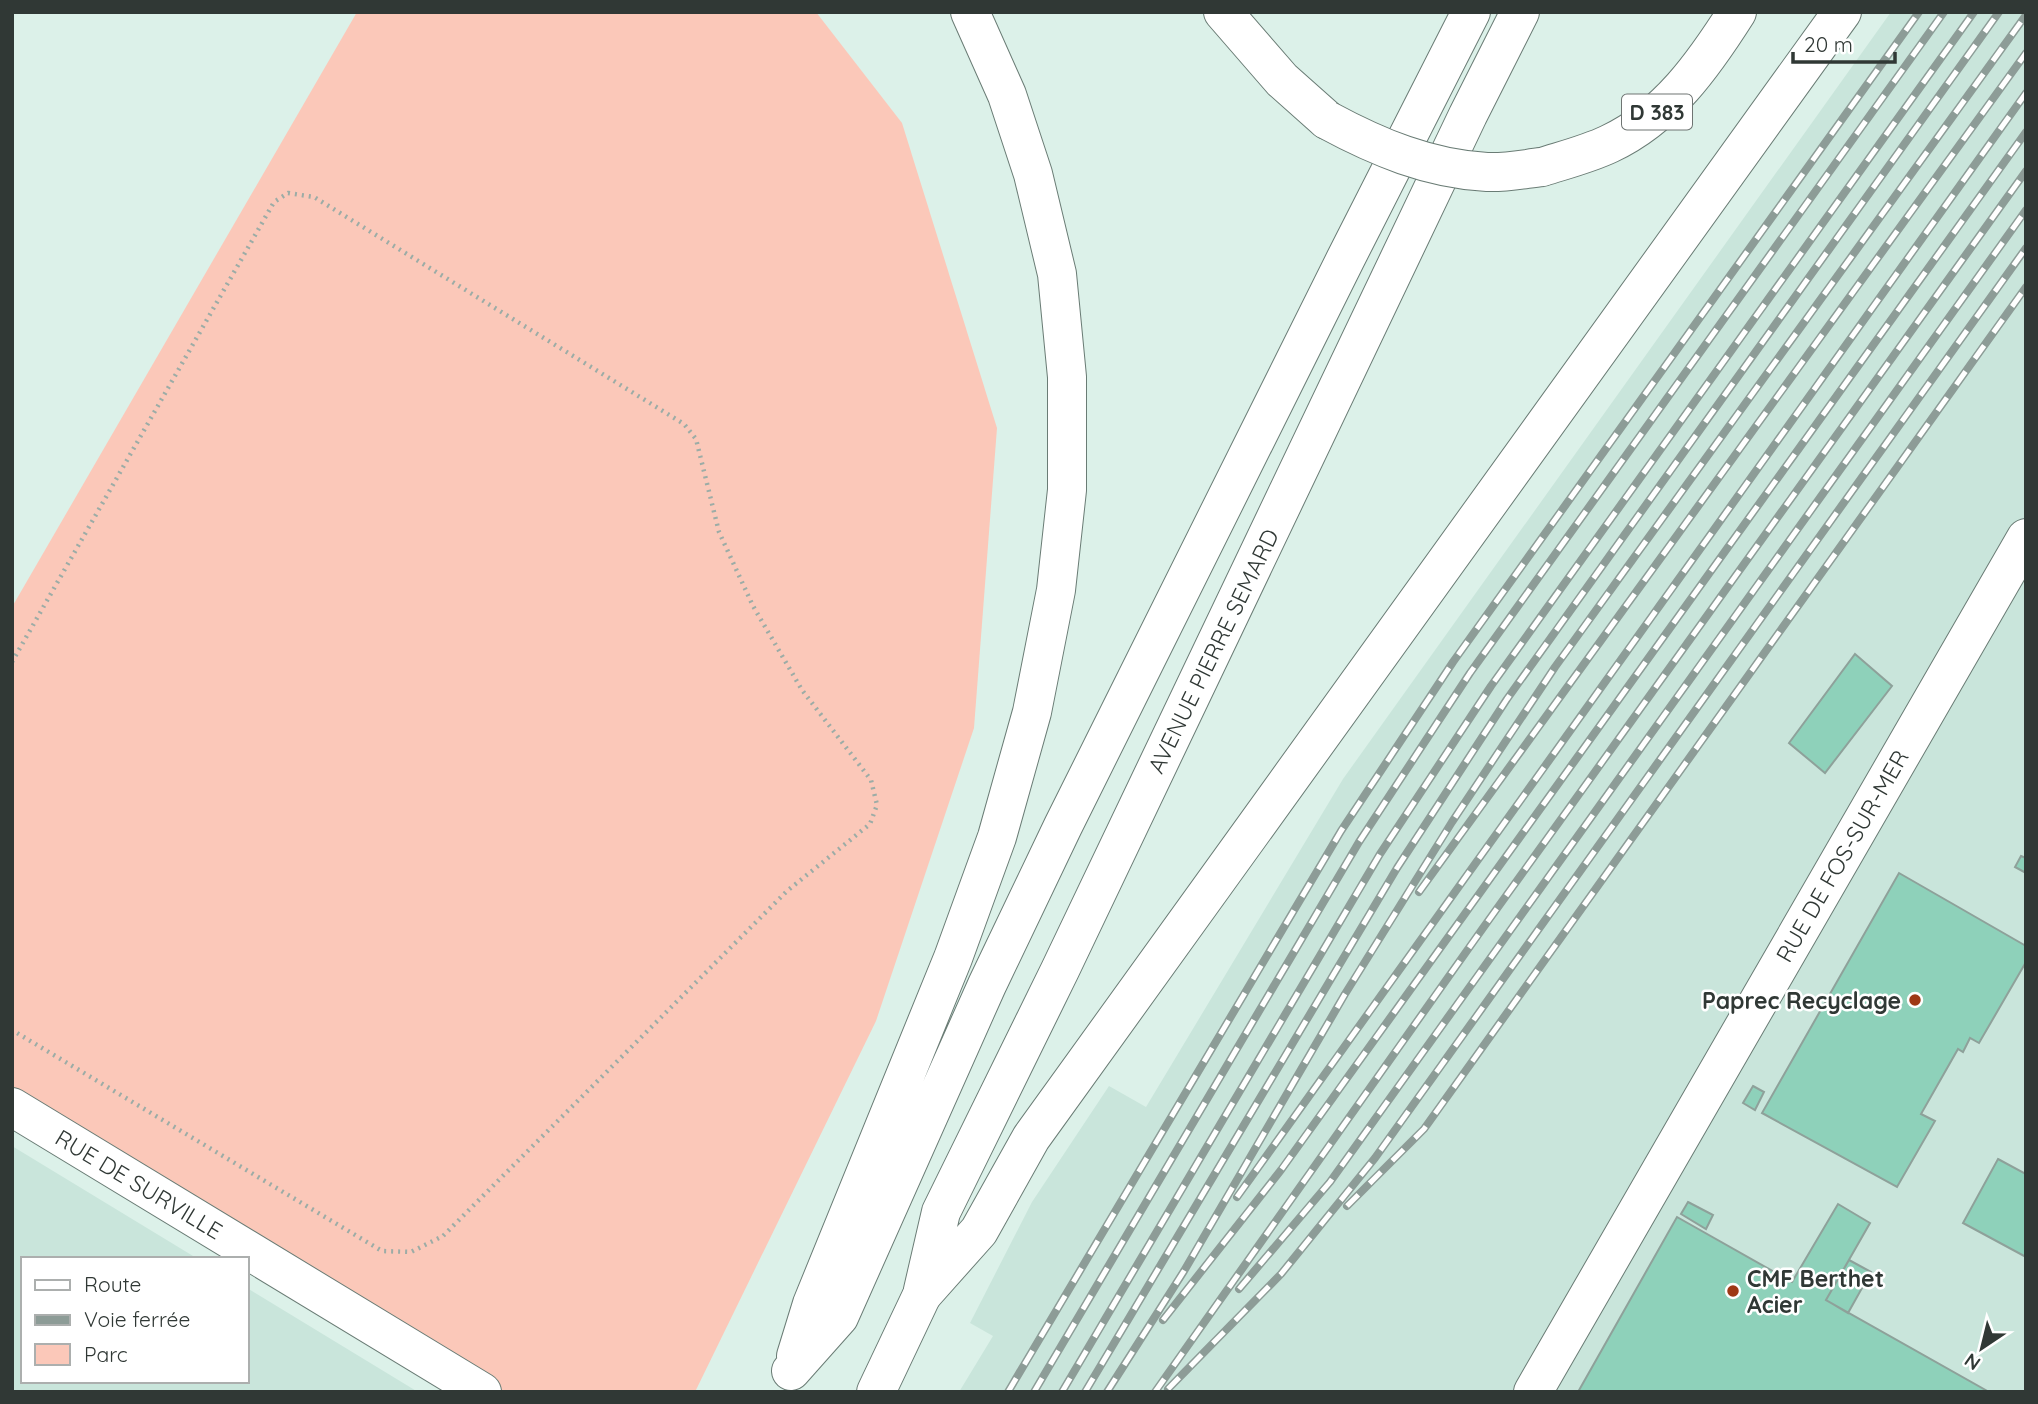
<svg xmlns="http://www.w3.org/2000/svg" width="2038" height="1404" viewBox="0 0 2038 1404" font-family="Quicksand,sans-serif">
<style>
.built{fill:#c9e5db}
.green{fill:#fbc8b9}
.building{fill:#8ed1ba;stroke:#8ea19a;stroke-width:2}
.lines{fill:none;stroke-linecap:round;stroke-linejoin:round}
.minor-casing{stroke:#6a7c75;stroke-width:40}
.major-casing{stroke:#6a7c75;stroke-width:40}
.highway-casing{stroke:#6a7c75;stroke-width:40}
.path{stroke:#9caca6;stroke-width:4.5;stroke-dasharray:2 5;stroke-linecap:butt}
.minor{stroke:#fff;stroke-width:38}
.major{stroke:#fff;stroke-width:38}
.highway{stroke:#fff;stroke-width:38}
.rail-casing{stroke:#8d9c97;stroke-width:8}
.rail{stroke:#fff;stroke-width:5;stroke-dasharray:16;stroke-linecap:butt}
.highway-bridge-casing{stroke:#6a7c75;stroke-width:40;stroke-linecap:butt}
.highway-bridge{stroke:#fff;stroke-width:38}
.poi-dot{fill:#9e3815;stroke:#fff;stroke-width:2.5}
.labels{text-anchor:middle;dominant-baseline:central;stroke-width:5;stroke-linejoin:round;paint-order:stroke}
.shield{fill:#fff;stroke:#6e7472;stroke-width:2}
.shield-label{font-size:21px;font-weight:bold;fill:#303835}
.street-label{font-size:23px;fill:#303835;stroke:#fff}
.poi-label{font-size:23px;font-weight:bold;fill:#303835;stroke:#fff;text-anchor:end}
</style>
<rect width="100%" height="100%" fill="#dcf1e9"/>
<path class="built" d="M 1891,12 L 2026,12 L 2026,1392 L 959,1392 L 993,1336 L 970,1323 L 1032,1202 L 1109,1086 L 1146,1107 L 1343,779 Z
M 12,1146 L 198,1259 L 23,1259 L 23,1381 L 247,1381 L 247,1288 L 418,1392 L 12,1392 Z"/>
<path class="green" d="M 357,12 L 816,12 L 902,123 L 997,428 L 974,728 L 876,1021 L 695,1392 L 493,1392 L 12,1101 L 12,607 Z"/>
<path class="building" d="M 1855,654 L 1892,686 L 1825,773 L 1789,743 Z
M 2021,856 L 2026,858 L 2026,873 L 2015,867 Z
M 1899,873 L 2026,946 L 2026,962 L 1979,1043 L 1970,1038 L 1963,1052 L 1958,1049 L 1921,1114 L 1935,1121 L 1897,1187 L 1762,1113 Z
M 1753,1086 L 1764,1092 L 1755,1110 L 1743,1103 Z
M 1998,1159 L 2026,1174 L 2026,1257 L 1963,1223 Z
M 1688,1202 L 1713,1215 L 1706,1229 L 1681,1214 Z
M 1838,1204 L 1870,1223 L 1826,1300 L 1989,1392 L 1578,1392 L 1677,1217 L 1792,1282 Z
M 1849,1260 L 1871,1272 L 1848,1313 L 1826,1300 Z"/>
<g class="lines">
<defs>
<path id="minor" d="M 12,1107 L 482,1392
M 1533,1392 L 2026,538"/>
<path id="major" d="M 876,1392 L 922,1295"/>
<path id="highway" d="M 1223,12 L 1282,80 L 1327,120
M 1542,167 C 1564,160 1588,154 1609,144 C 1667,117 1704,64 1737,12
M 923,1290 L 941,1212 L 1060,970 L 1468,115 L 1520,12
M 922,1295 L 979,1231 L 1031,1138 L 1842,12
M 796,1356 L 812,1304 L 953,958 L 997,837 L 1032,712 L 1056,590 L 1067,490 L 1067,377 L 1057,274 L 1033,174 L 1007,95 L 970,12
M 791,1371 L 839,1317 L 987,985 L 1063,826 L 1345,260 L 1471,12"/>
</defs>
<use href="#minor" class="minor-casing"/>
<use href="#major" class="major-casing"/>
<use href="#highway" class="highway-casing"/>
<path class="path" d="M 12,662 L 274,202 L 288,193 L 314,197 L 684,424 L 696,439 L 719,532 L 753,606 L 802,690 L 871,780 L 877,805 L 870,824 L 787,891 L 443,1236 L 411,1252 L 382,1251 L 12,1030"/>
<use href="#minor" class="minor"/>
<use href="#major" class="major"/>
<use href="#highway" class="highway"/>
<defs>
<path id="rail" d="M 1419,892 L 2026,53
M 1237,1197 L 2026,93
M 1347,1206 L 1424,1129 L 2026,287
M 1239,1289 L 1330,1182 L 2026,210
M 1163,1320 L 1281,1170 L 2026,132
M 1168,1389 L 1281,1274 L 1375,1158 L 2026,248
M 1008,1392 L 1341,831 L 1453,662 L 1919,12
M 1034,1392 L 1359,842 L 1470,673 L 1944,12
M 1062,1392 L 1380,854 L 1491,686 L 1974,12
M 1085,1392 L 1397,868 L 1507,699 L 1999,12
M 1107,1392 L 1184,1271 L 1345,994 L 1452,822 L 1555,667 L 2026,15
M 1155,1392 L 1483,928 L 2026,171"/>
</defs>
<use href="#rail" class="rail-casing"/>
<use href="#rail" class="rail"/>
<defs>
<path id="highway-bridge" d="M 1327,120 C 1377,147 1429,169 1487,172 C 1505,173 1524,169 1542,167"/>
</defs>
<use href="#highway-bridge" class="highway-bridge-casing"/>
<use href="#highway-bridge" class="highway-bridge"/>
</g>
<g class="poi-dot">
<circle cx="1915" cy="1000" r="7"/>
<circle cx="1733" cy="1291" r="7"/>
</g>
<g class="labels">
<rect class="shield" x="1622" y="94.5" width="70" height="35" rx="5"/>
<g class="shield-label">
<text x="1657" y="112">D 383</text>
</g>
<g class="street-label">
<text transform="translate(1213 651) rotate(-64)">AVENUE PIERRE SEMARD</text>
<text transform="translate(1842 856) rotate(-60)">RUE DE FOS-SUR-MER</text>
<text transform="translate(139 1184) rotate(31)">RUE DE SURVILLE</text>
</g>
<g class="poi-label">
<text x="1901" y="1000">Paprec Recyclage</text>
<text x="1747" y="1278" text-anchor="start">CMF Berthet<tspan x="1747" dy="26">Acier</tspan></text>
</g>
</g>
<rect width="2038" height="1404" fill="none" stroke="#303835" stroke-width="28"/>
<rect x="21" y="1257" width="228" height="126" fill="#ffffff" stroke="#acafae" stroke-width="2"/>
<rect x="35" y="1280" width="35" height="10" fill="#ffffff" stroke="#acafae" stroke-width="2"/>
<text x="84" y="1292" font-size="21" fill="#303835">Route</text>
<rect x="35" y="1315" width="35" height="10" fill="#8d9c97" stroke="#acafae" stroke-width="2"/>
<text x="84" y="1327" font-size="21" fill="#303835">Voie ferrée</text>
<rect x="35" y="1344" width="35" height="21" fill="#fbc8b9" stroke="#acafae" stroke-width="2"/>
<text x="84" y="1362" font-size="21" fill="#303835">Parc</text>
<g transform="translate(1982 1348) rotate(215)" stroke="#ffffff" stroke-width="5" paint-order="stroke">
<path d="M0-5L12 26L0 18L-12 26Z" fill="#303835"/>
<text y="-10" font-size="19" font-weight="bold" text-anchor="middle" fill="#303835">N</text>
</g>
<path d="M1793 52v10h102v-10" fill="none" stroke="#303835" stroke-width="3.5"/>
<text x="1804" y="52" font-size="21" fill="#303835" stroke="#ffffff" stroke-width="5" paint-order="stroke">20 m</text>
</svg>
